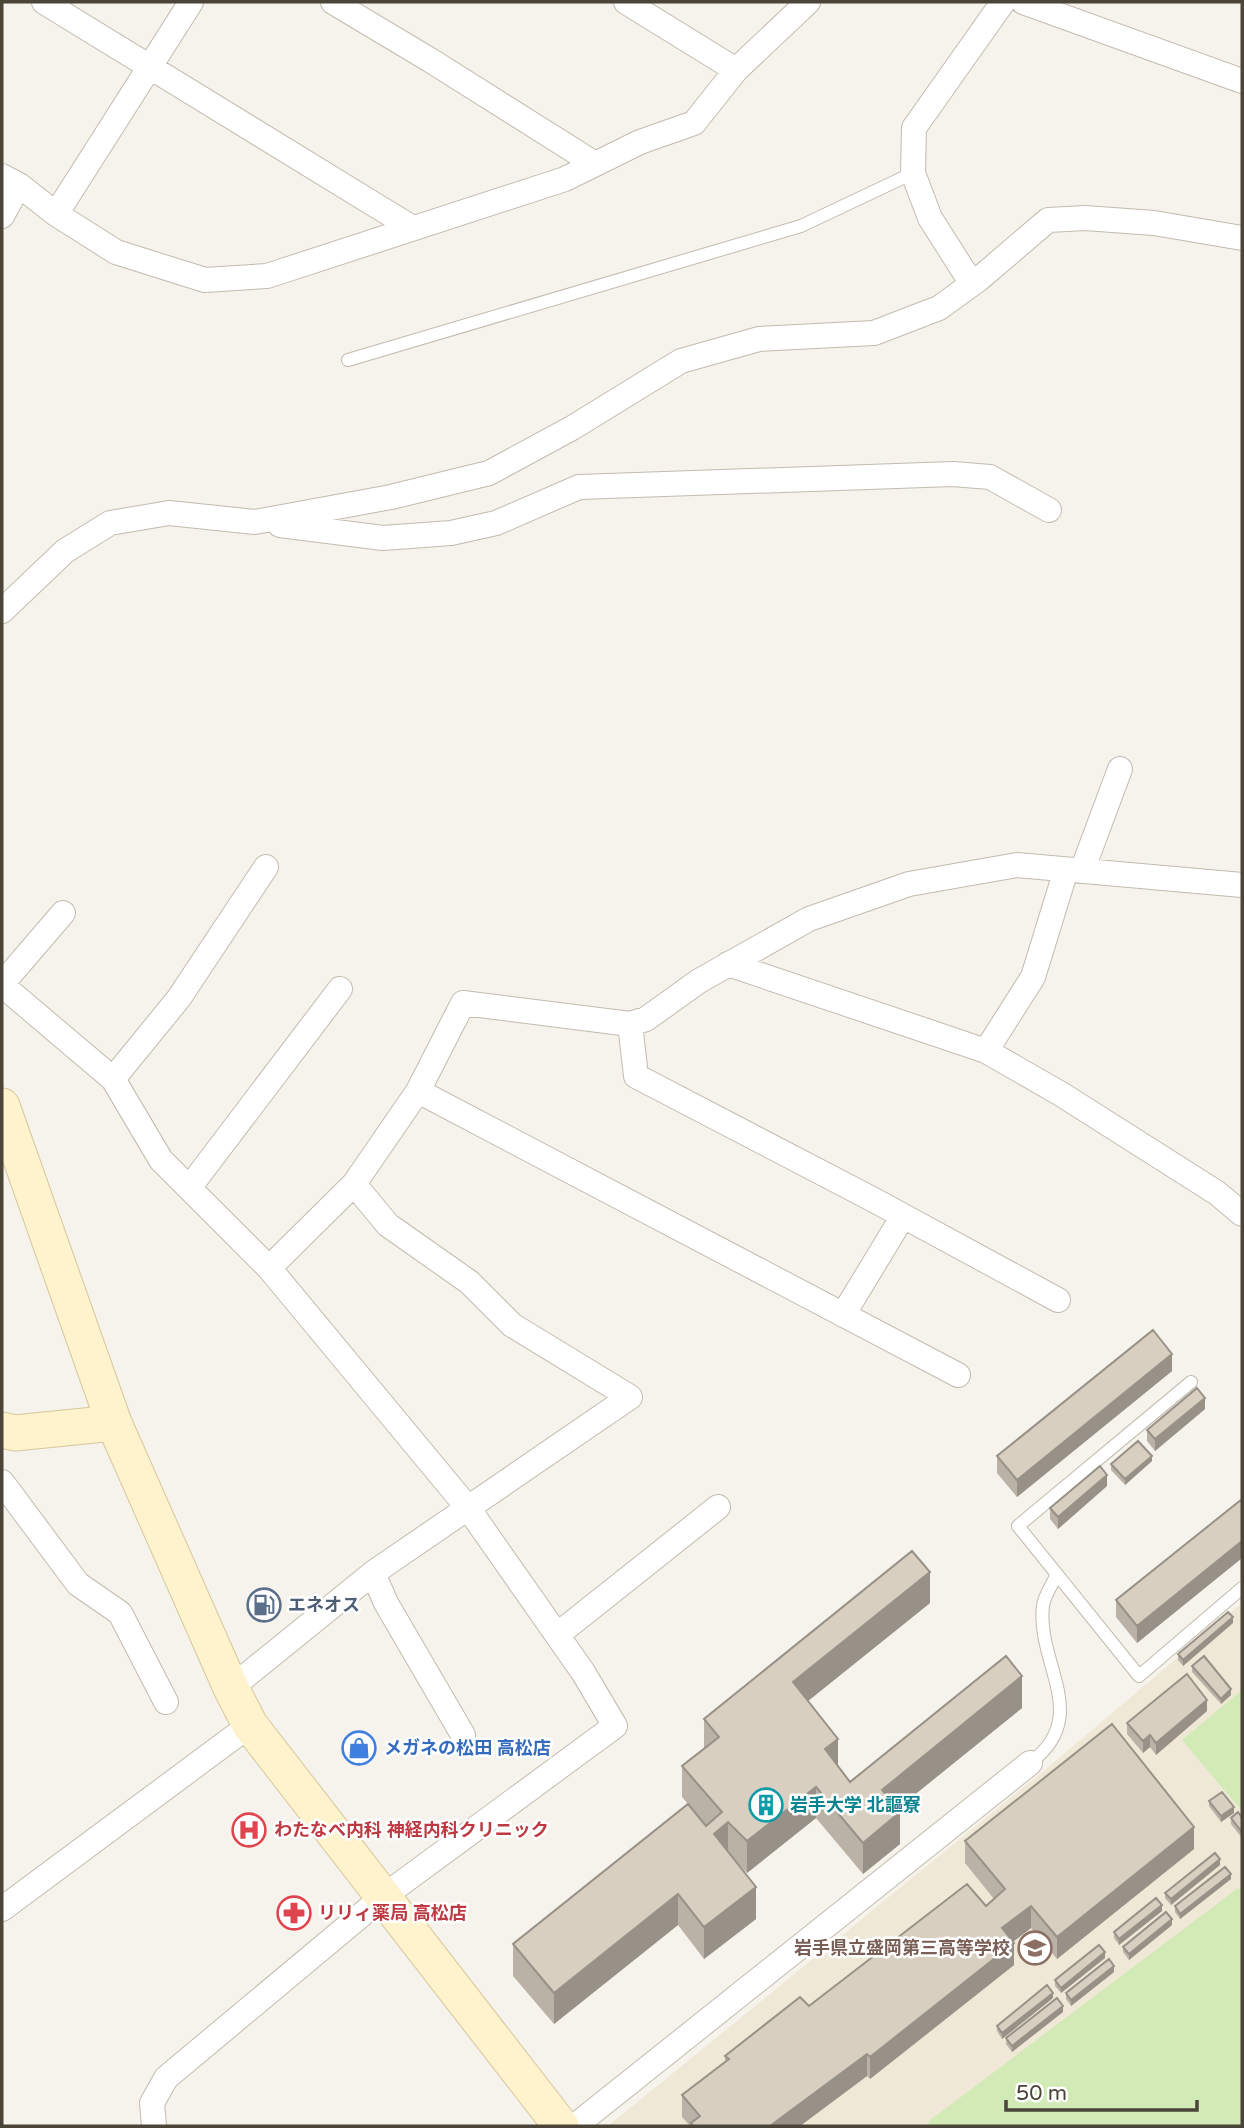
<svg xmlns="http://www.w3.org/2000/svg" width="1244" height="2128" viewBox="0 0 1244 2128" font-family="'Varela Round','Noto Sans JP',sans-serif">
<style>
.education{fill:#efe8d6}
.green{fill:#d2eab5}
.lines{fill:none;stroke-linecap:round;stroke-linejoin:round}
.lane-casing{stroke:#c2bbae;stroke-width:14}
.street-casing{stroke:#c2bbae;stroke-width:26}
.secondary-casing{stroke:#d6c79b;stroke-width:37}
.lane{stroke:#fff;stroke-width:12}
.street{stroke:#fff;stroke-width:24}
.secondary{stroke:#fff3cd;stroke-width:35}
.wall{fill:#bab2a6}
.shaded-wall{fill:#979187}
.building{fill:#d8cfc1;stroke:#979187;stroke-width:2}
.labels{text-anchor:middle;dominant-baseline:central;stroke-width:5;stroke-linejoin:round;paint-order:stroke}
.service-label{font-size:18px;font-weight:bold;fill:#4e5e75;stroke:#fff;text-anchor:start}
.shop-label{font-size:18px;font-weight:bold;fill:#366cbe;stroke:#fff;text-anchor:start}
.culture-label{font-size:18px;font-weight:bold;fill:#0d838f;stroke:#fff;text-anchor:start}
.health-label{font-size:18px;font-weight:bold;fill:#be3a42;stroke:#fff;text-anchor:start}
.education-label{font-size:18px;font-weight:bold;fill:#785e54;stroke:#fff;text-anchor:end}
</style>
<rect width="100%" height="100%" fill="#f6f3ec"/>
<path class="education" d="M 1242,1603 L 1242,2126 L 608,2126 L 1046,1769 Z"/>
<path class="green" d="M 1242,1690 L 1242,1811 L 1182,1740 Z
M 1238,1888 L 1242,1892 L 1242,2126 L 928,2126 L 929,2121 Z"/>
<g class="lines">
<defs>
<path id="lane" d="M 348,360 L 801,226 L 913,173
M 1191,1382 L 1018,1526 L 1139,1676 L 1242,1588
M 1030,1763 C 1093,1716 1036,1664 1043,1606 C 1044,1596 1052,1585 1056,1576"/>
<path id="street" d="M 44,2 L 411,227
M 333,2 L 430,60 L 595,164
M 626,2 L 736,70
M 1023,2 L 1242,81
M 2,176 L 19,185 L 56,214 L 116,252 L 205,280 L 267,276 L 565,179 L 640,142 L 694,123 L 736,70 L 808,2
M 56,214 L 191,2
M 2,216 L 19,185
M 972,284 L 930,218 L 913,173 L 914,128 L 1003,2
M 280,525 L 383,538 L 451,533 L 496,523 L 579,487 L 953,474 L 990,477 L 1049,510
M 2,611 L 65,551 L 110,523 L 169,513 L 255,522 L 391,497 L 489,473 L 572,428 L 681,361 L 759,339 L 874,333 L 939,308 L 979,279 L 1048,220 L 1085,218 L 1154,223 L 1242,238
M 1082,871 L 1120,769
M 728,964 L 986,1051 L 1061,1094 L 1217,1193 L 1242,1214
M 2,984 L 63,913
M 2,985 L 113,1079 L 161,1160 L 269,1268 L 354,1184 L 418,1091 L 463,1003 L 630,1024 L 646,1019 L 699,981 L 809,919 L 909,884 L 1017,865 L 1242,885
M 630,1024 L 636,1076 L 872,1199 L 1058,1300
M 986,1051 L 1033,977 L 1066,870
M 113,1079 L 179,998 L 266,867
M 418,1091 L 958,1375
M 189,1188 L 340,989
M 843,1315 L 903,1216
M 2,1482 L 78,1584 L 120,1613 L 166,1702
M 373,1573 L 386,1603 L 463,1735
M 557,1635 L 718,1507
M 231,1688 L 373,1573 L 630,1397 L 512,1325 L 469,1282 L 388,1225 L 354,1184
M 2,1909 L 250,1725
M 154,2126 L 152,2103 L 166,2078 L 384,1896 L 615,1726 L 583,1672 L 468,1508 L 269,1268
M 575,2126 L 1030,1763"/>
<path id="secondary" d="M 2,1106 L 114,1423 L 231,1688 L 250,1725 L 561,2126
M 2,1430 L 15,1433 L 114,1423"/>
</defs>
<use href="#lane" class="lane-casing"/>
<use href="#street" class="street-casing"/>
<use href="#secondary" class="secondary-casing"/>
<use href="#lane" class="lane"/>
<use href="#street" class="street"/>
<use href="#secondary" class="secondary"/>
</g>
<path class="wall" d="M 1172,1371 L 1017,1497 L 997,1473 L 997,1456 Z
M 1205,1409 L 1155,1451 L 1147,1441 L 1147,1430 Z
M 1152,1461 L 1125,1485 L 1111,1470 L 1111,1464 Z
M 1107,1486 L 1058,1529 L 1050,1519 L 1050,1508 Z
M 1242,1499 L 1242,1558 L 1137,1643 L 1116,1617 L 1116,1600 Z
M 930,1603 L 808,1701 L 838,1767 L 850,1782 L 1022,1708 L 897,1809 L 900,1844 L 863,1874 L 816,1818 L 747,1873 L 734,1860 L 756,1919 L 704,1959 L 678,1925 L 554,2024 L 513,1976 L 513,1944 L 707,1826 L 682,1797 L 682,1766 L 704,1748 L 704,1719 Z
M 1233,1623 L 1183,1666 L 1178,1660 L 1178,1654 Z
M 1192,1666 L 1231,1695 L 1221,1704 L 1192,1672 Z
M 1207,1711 L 1156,1755 L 1150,1747 L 1143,1753 L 1127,1734 L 1127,1723 Z
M 1209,1801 L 1234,1813 L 1221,1822 L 1209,1806 Z
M 1231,1818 L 1242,1818 L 1242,1838 L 1231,1824 Z
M 965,1841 L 1194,1849 L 1057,1959 L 1031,1928 L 1013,1942 L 1014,1965 L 870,2079 L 867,2076 L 800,2126 L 690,2126 L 682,2117 L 682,2095 L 725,2062 L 725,2056 L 809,2006 L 986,1906 L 994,1899 L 965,1863 Z
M 1220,1865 L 1171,1905 L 1165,1898 L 1165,1893 Z
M 1231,1879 L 1180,1919 L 1175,1912 L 1175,1906 Z
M 1162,1911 L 1119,1945 L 1114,1938 L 1114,1932 Z
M 1172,1925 L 1129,1960 L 1123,1952 L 1123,1947 Z
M 1105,1958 L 1061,1993 L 1055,1986 L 1055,1980 Z
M 1114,1972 L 1071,2006 L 1066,1999 L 1066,1993 Z
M 1053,1998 L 1002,2039 L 997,2031 L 997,2026 Z
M 1063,2012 L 1012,2052 L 1006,2044 L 1006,2038 Z"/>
<path class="shaded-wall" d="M 1172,1354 L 1172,1371 L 1017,1497 L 1017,1480 Z
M 1205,1398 L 1205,1409 L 1155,1451 L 1155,1439 Z
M 1152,1456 L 1152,1461 L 1125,1485 L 1125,1479 Z
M 1107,1475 L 1107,1486 L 1058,1529 L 1058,1517 Z
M 1242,1541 L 1242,1558 L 1137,1643 L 1137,1626 Z
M 930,1572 L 930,1603 L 793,1713 L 793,1682 Z
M 1233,1617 L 1233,1623 L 1183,1666 L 1183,1660 Z
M 1022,1676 L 1022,1708 L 882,1821 L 882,1790 Z
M 1231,1689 L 1231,1695 L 1221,1704 L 1221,1699 Z
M 1207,1700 L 1207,1711 L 1156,1755 L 1156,1743 Z
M 1150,1735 L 1150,1747 L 1143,1753 L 1143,1741 Z
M 838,1739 L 838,1770 L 825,1749 Z
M 816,1787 L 816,1818 L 747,1873 L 747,1841 Z
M 1234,1807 L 1234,1813 L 1221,1822 L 1221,1816 Z
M 900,1812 L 900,1844 L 863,1874 L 863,1843 Z
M 728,1822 L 728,1853 L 714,1834 Z
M 1194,1827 L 1194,1849 L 1057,1959 L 1057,1937 Z
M 1220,1859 L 1220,1865 L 1171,1905 L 1171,1899 Z
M 1231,1874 L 1231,1879 L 1180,1919 L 1180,1914 Z
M 756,1887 L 756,1919 L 704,1959 L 704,1927 Z
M 678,1894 L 678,1925 L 554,2024 L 554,1993 Z
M 1162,1905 L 1162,1911 L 1119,1945 L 1119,1939 Z
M 1031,1906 L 1031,1928 L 1002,1950 L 1002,1928 Z
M 1172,1919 L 1172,1925 L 1129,1960 L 1129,1954 Z
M 1014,1943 L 1014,1965 L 870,2079 L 870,2057 Z
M 1105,1952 L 1105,1958 L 1061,1993 L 1061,1988 Z
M 1114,1966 L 1114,1972 L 1071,2006 L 1071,2000 Z
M 1053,1993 L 1053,1998 L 1002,2039 L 1002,2033 Z
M 1063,2006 L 1063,2012 L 1012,2052 L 1012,2046 Z
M 867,2054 L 867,2076 L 800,2126 L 770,2126 Z"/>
<path class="building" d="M 1153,1330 L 1172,1354 L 1017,1480 L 997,1456 Z
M 1197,1388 L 1205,1398 L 1155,1439 L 1147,1430 Z
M 1138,1441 L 1152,1456 L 1125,1479 L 1111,1464 Z
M 1100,1466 L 1107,1475 L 1058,1517 L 1050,1508 Z
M 1242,1499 L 1242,1541 L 1137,1626 L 1116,1600 Z
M 912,1551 L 930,1572 L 793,1682 L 838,1739 L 825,1749 L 850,1782 L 1006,1656 L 1022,1676 L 882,1790 L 900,1812 L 863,1843 L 816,1787 L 747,1841 L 728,1822 L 714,1834 L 756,1887 L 704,1927 L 678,1894 L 554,1993 L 513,1944 L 688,1804 L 706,1826 L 722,1812 L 682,1766 L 719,1737 L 704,1719 Z
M 1228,1612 L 1233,1617 L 1183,1660 L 1178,1654 Z
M 1204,1656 L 1231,1689 L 1221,1699 L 1192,1666 Z
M 1187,1674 L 1207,1700 L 1156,1743 L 1150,1735 L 1143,1741 L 1127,1723 Z
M 1112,1724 L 1194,1827 L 1057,1937 L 1031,1906 L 1002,1928 L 1014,1943 L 870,2057 L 867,2054 L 770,2126 L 693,2126 L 691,2123 L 700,2116 L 682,2095 L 729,2059 L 725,2056 L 800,1997 L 809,2006 L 967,1884 L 986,1906 L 1005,1889 L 965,1841 Z
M 1222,1792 L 1234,1807 L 1221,1816 L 1209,1801 Z
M 1238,1812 L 1242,1818 L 1242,1832 L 1231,1818 Z
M 1215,1853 L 1220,1859 L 1171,1899 L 1165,1893 Z
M 1225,1867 L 1231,1874 L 1180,1914 L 1175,1906 Z
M 1156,1898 L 1162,1905 L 1119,1939 L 1114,1932 Z
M 1166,1912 L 1172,1919 L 1129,1954 L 1123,1947 Z
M 1099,1945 L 1105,1952 L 1061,1988 L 1055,1980 Z
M 1109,1959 L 1114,1966 L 1071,2000 L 1066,1993 Z
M 1047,1985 L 1053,1993 L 1002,2033 L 997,2026 Z
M 1057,1998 L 1063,2006 L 1012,2046 L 1006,2038 Z"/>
<defs>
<symbol id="fuel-ring" viewBox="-11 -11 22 22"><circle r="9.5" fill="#fff" stroke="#5c6f8a" stroke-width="1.5"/><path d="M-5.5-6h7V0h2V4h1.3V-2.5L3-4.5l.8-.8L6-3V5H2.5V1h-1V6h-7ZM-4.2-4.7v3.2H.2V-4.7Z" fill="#5c6f8a"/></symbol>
<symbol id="shop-ring" viewBox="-11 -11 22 22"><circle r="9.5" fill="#fff" stroke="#3f7fe0" stroke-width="1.5"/><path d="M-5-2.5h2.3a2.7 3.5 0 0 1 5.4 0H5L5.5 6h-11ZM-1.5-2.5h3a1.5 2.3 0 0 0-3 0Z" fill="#3f7fe0"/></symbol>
<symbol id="building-ring" viewBox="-11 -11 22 22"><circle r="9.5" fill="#fff" stroke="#0f9aa8" stroke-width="1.5"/><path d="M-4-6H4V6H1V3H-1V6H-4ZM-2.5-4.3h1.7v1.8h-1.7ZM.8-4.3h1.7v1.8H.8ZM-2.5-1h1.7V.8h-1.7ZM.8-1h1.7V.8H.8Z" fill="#0f9aa8"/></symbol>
<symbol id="hospital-ring" viewBox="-11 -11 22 22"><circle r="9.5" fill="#fff" stroke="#e0444e" stroke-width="1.5"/><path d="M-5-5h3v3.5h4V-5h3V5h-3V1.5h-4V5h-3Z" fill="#e0444e"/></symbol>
<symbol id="pharmacy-ring" viewBox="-11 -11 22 22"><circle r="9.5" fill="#fff" stroke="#e0444e" stroke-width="1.5"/><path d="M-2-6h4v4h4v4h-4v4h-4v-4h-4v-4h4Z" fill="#e0444e"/></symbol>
<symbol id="school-ring" viewBox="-11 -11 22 22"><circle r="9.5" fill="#fff" stroke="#8d6e63" stroke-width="1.5"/><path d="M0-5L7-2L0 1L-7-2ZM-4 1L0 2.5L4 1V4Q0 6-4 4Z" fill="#8d6e63"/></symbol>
</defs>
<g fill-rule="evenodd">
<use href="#fuel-ring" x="245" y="1586" width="38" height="38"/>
<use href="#shop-ring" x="340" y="1729" width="38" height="38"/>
<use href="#building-ring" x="747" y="1786" width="38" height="38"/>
<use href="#hospital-ring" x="230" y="1811" width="38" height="38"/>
<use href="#pharmacy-ring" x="275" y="1894" width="38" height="38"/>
<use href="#school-ring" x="1016" y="1929" width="38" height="38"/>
</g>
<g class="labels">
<g class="service-label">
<text x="288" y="1605">エネオス</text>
</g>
<g class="shop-label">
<text x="384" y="1748">メガネの松田 高松店</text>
</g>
<g class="culture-label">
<text x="790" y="1805">岩手大学 北謳寮</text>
</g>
<g class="health-label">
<text x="274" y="1830">わたなべ内科 神経内科クリニック</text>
<text x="318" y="1913">リリィ薬局 高松店</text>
</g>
<g class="education-label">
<text x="1010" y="1948">岩手県立盛岡第三高等学校</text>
</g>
</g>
<rect width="1244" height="2128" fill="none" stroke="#4b4439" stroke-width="7"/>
<path d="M1006 2100v10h191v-10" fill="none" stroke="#4b4439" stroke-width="3.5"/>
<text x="1016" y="2100" font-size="21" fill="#4b4439" stroke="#ffffff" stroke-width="5" paint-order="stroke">50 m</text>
</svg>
